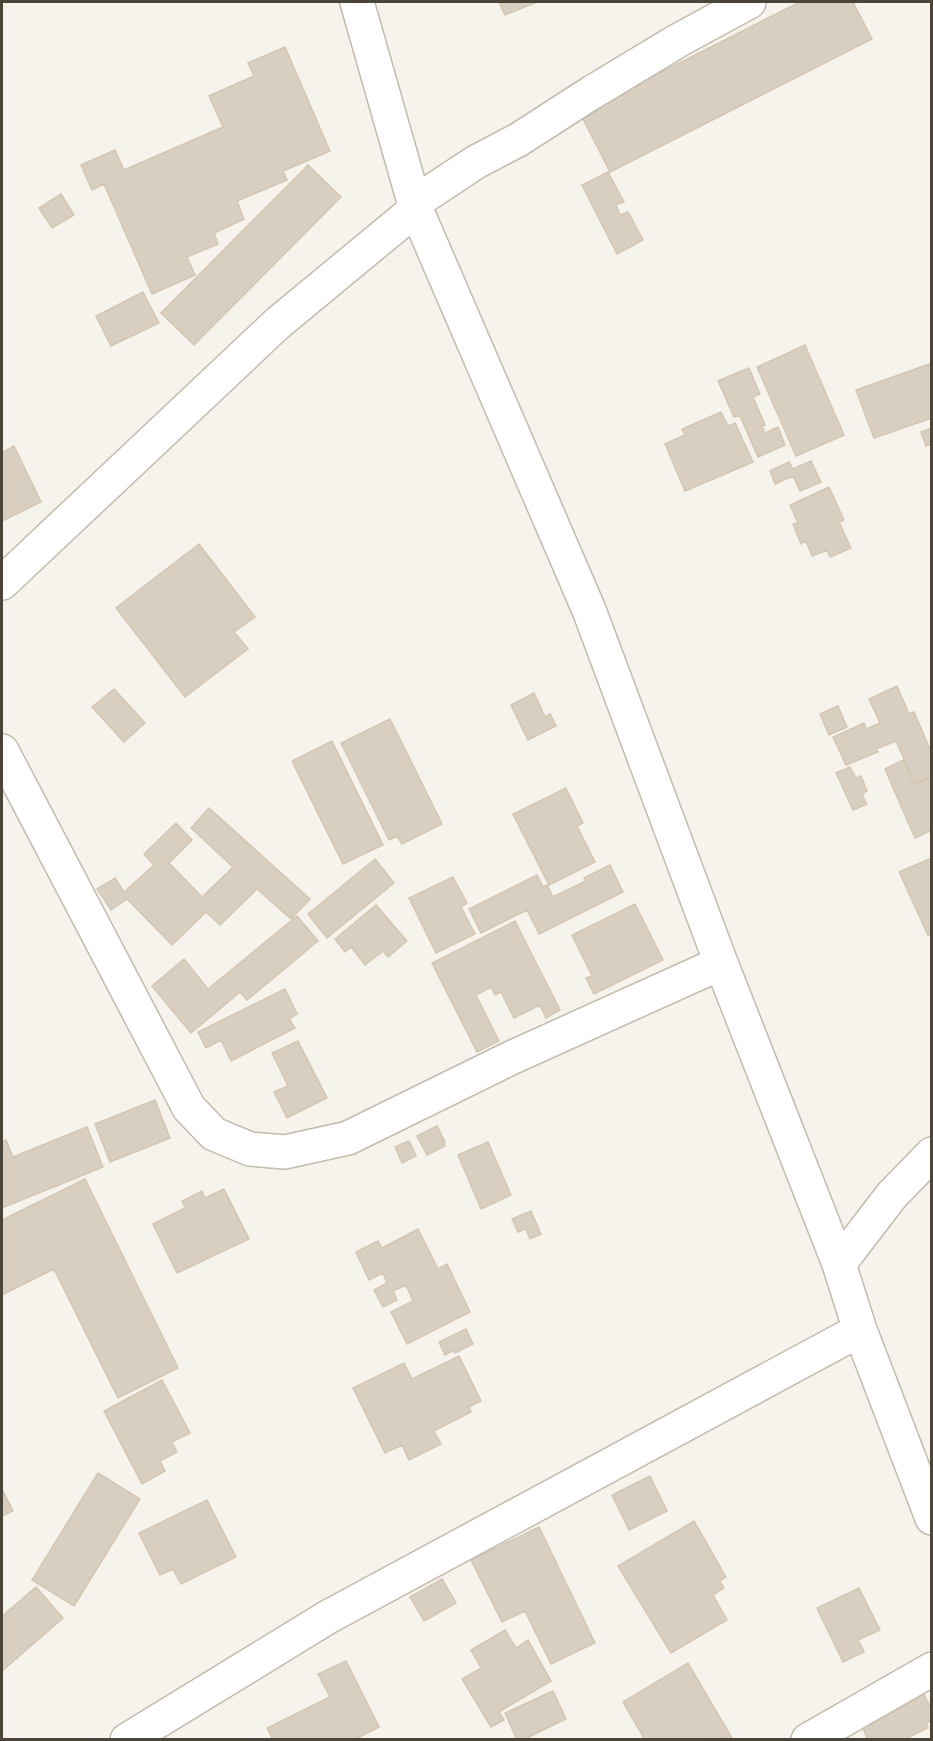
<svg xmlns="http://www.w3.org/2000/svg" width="933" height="1741" viewBox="0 0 933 1741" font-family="'Exo 2',sans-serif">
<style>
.building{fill:#d8cfc1;stroke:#d3c7b4;stroke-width:1.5}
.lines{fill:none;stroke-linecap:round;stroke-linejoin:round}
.minor-casing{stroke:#c2bbae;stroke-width:36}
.minor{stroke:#fff;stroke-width:33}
</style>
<rect width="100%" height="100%" fill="#f6f3ec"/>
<path class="building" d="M 499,2 L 537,2 L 505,15 Z
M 800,2 L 853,2 L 872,39 L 610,172 L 580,113 Z
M 285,47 L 330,151 L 283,171 L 287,180 L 237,201 L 244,219 L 214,233 L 218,244 L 187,257 L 195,275 L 152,294 L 104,184 L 92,190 L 81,165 L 115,150 L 124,170 L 223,127 L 209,96 L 254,76 L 248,63 Z
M 308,165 L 341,197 L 194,345 L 161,313 Z
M 608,172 L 624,202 L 616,205 L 620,215 L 628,212 L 643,240 L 617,254 L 582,185 Z
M 61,194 L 74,215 L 52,228 L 39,208 Z
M 143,292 L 159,323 L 111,346 L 96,316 Z
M 805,345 L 844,435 L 796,456 L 757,367 Z
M 932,363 L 932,418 L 874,438 L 856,390 Z
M 749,368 L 760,394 L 753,397 L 765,425 L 762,426 L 765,433 L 778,427 L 785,445 L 758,457 L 740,416 L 734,417 L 718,381 Z
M 721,412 L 728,426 L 735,423 L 753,462 L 685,491 L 665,444 L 685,435 L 682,429 Z
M 932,428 L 932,444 L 926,446 L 921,432 Z
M 14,446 L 41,502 L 2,521 L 2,453 Z
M 811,461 L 821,482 L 800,491 L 793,476 L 775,484 L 770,471 L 789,462 L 793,469 Z
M 829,487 L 844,520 L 839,522 L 851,548 L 830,557 L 827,550 L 812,556 L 806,541 L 801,544 L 793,524 L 798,523 L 790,505 Z
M 199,544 L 255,617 L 234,632 L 248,649 L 185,697 L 116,608 Z
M 897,686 L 909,714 L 914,712 L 929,747 L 932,746 L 932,776 L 915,783 L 896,741 L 876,749 L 878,752 L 846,765 L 833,737 L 864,723 L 866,729 L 880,723 L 869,699 Z
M 114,689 L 145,723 L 124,742 L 92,707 Z
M 534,693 L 545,717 L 550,714 L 556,726 L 528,740 L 511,705 Z
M 838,706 L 847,727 L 829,735 L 820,714 Z
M 390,719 L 442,824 L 402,844 L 397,836 L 389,840 L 341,743 Z
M 332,741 L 383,845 L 343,864 L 292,761 Z
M 903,760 L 914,785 L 928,778 L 932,786 L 932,830 L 915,838 L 885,769 Z
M 850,767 L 856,778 L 861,776 L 867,791 L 862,794 L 867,804 L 853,810 L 836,773 Z
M 566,788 L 583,823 L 577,826 L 595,862 L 549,885 L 513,814 Z
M 209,808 L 310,899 L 291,919 L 257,889 L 220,925 L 206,912 L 172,945 L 127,899 L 111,910 L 97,889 L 115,878 L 124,892 L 154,865 L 144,854 L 176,823 L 192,840 L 169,863 L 202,897 L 233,867 L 191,828 Z
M 932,858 L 932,934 L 928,935 L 899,872 Z
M 375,859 L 394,883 L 327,938 L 308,914 Z
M 610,865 L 623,892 L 539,934 L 527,910 L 481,933 L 469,909 L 537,875 L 543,887 L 547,885 L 553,897 L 586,881 L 584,878 Z
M 453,877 L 467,903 L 461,907 L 475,934 L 436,953 L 409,898 Z
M 635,904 L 663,960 L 594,994 L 586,978 L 592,976 L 572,935 Z
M 376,905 L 407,941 L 388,957 L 383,951 L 365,965 L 351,947 L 345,952 L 335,939 Z
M 297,916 L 318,941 L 247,1000 L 240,992 L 191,1033 L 152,986 L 184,959 L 208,989 Z
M 515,921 L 560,1010 L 546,1018 L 540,1005 L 514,1018 L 501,992 L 495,995 L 491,987 L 476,995 L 499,1041 L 477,1052 L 432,963 Z
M 285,989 L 297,1014 L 289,1019 L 295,1028 L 231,1061 L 221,1040 L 206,1048 L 198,1032 Z
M 298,1041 L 327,1098 L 287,1118 L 274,1092 L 288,1086 L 272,1053 Z
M 155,1100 L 170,1138 L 110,1162 L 95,1124 Z
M 437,1126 L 445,1142 L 443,1142 L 445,1146 L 427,1155 L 417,1136 Z
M 87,1127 L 103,1167 L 2,1208 L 2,1142 L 6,1140 L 13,1157 Z
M 409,1141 L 416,1156 L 402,1163 L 395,1147 Z
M 488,1142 L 511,1195 L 481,1209 L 458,1155 Z
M 85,1179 L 178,1368 L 118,1398 L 54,1269 L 2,1295 L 2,1220 Z
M 224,1189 L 249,1239 L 177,1273 L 153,1224 L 185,1208 L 182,1201 L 202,1191 L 205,1198 Z
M 531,1211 L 541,1234 L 530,1239 L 526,1229 L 518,1232 L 512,1219 Z
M 418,1229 L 438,1269 L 447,1264 L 470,1312 L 407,1344 L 391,1312 L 413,1301 L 406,1285 L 393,1291 L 397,1300 L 383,1307 L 374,1290 L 387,1283 L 383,1273 L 369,1280 L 356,1252 L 378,1241 L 382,1248 Z
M 466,1329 L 473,1344 L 455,1353 L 454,1350 L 445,1355 L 439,1342 Z
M 459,1356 L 481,1401 L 469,1407 L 471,1412 L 434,1431 L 441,1444 L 409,1460 L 402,1445 L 385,1453 L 353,1388 L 404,1363 L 412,1379 Z
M 162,1380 L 190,1433 L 172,1442 L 177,1452 L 160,1461 L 165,1471 L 142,1484 L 104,1411 Z
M 98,1473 L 140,1499 L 74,1606 L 32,1580 Z
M 650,1476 L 667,1511 L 629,1530 L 612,1495 Z
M 2,1489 L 13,1511 L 2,1516 Z
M 207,1500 L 236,1557 L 181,1584 L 173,1569 L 160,1575 L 139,1533 Z
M 694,1521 L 726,1577 L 720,1581 L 724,1588 L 713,1595 L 727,1620 L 671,1653 L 618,1566 Z
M 539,1527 L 595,1643 L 551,1664 L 525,1611 L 502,1622 L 471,1560 Z
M 442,1579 L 456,1603 L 424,1621 L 410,1597 Z
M 36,1587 L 63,1618 L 2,1671 L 2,1616 Z
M 859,1588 L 880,1630 L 858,1640 L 864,1652 L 843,1662 L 817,1608 Z
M 505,1630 L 516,1648 L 528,1640 L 551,1681 L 499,1712 L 504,1720 L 491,1727 L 462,1679 L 481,1668 L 471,1650 Z
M 346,1661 L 379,1727 L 354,1740 L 273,1740 L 267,1728 L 330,1697 L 318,1674 Z
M 688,1663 L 732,1738 L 645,1740 L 623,1702 Z
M 922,1690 L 932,1711 L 932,1721 L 926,1723 L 928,1728 L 903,1740 L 868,1740 L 859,1719 Z
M 553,1691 L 566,1719 L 523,1740 L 517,1740 L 505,1713 Z"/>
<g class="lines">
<defs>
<path id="minor" d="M 357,2 L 416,209 L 589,610 L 721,963 L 839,1264 L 860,1330 L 932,1518
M 414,203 L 476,162 L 518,140 L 591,93 L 679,40 L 749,2
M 2,583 L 278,323 L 416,209
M 2,751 L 189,1108 L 214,1134 L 250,1149 L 285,1152 L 348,1138 L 513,1057 L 721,963
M 839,1264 L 892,1195 L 932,1154
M 127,1740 L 328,1617 L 860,1330
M 808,1740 L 932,1669"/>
</defs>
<use href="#minor" class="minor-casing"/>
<use href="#minor" class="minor"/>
</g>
<rect width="933" height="1741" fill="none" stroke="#4b4439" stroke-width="6"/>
</svg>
